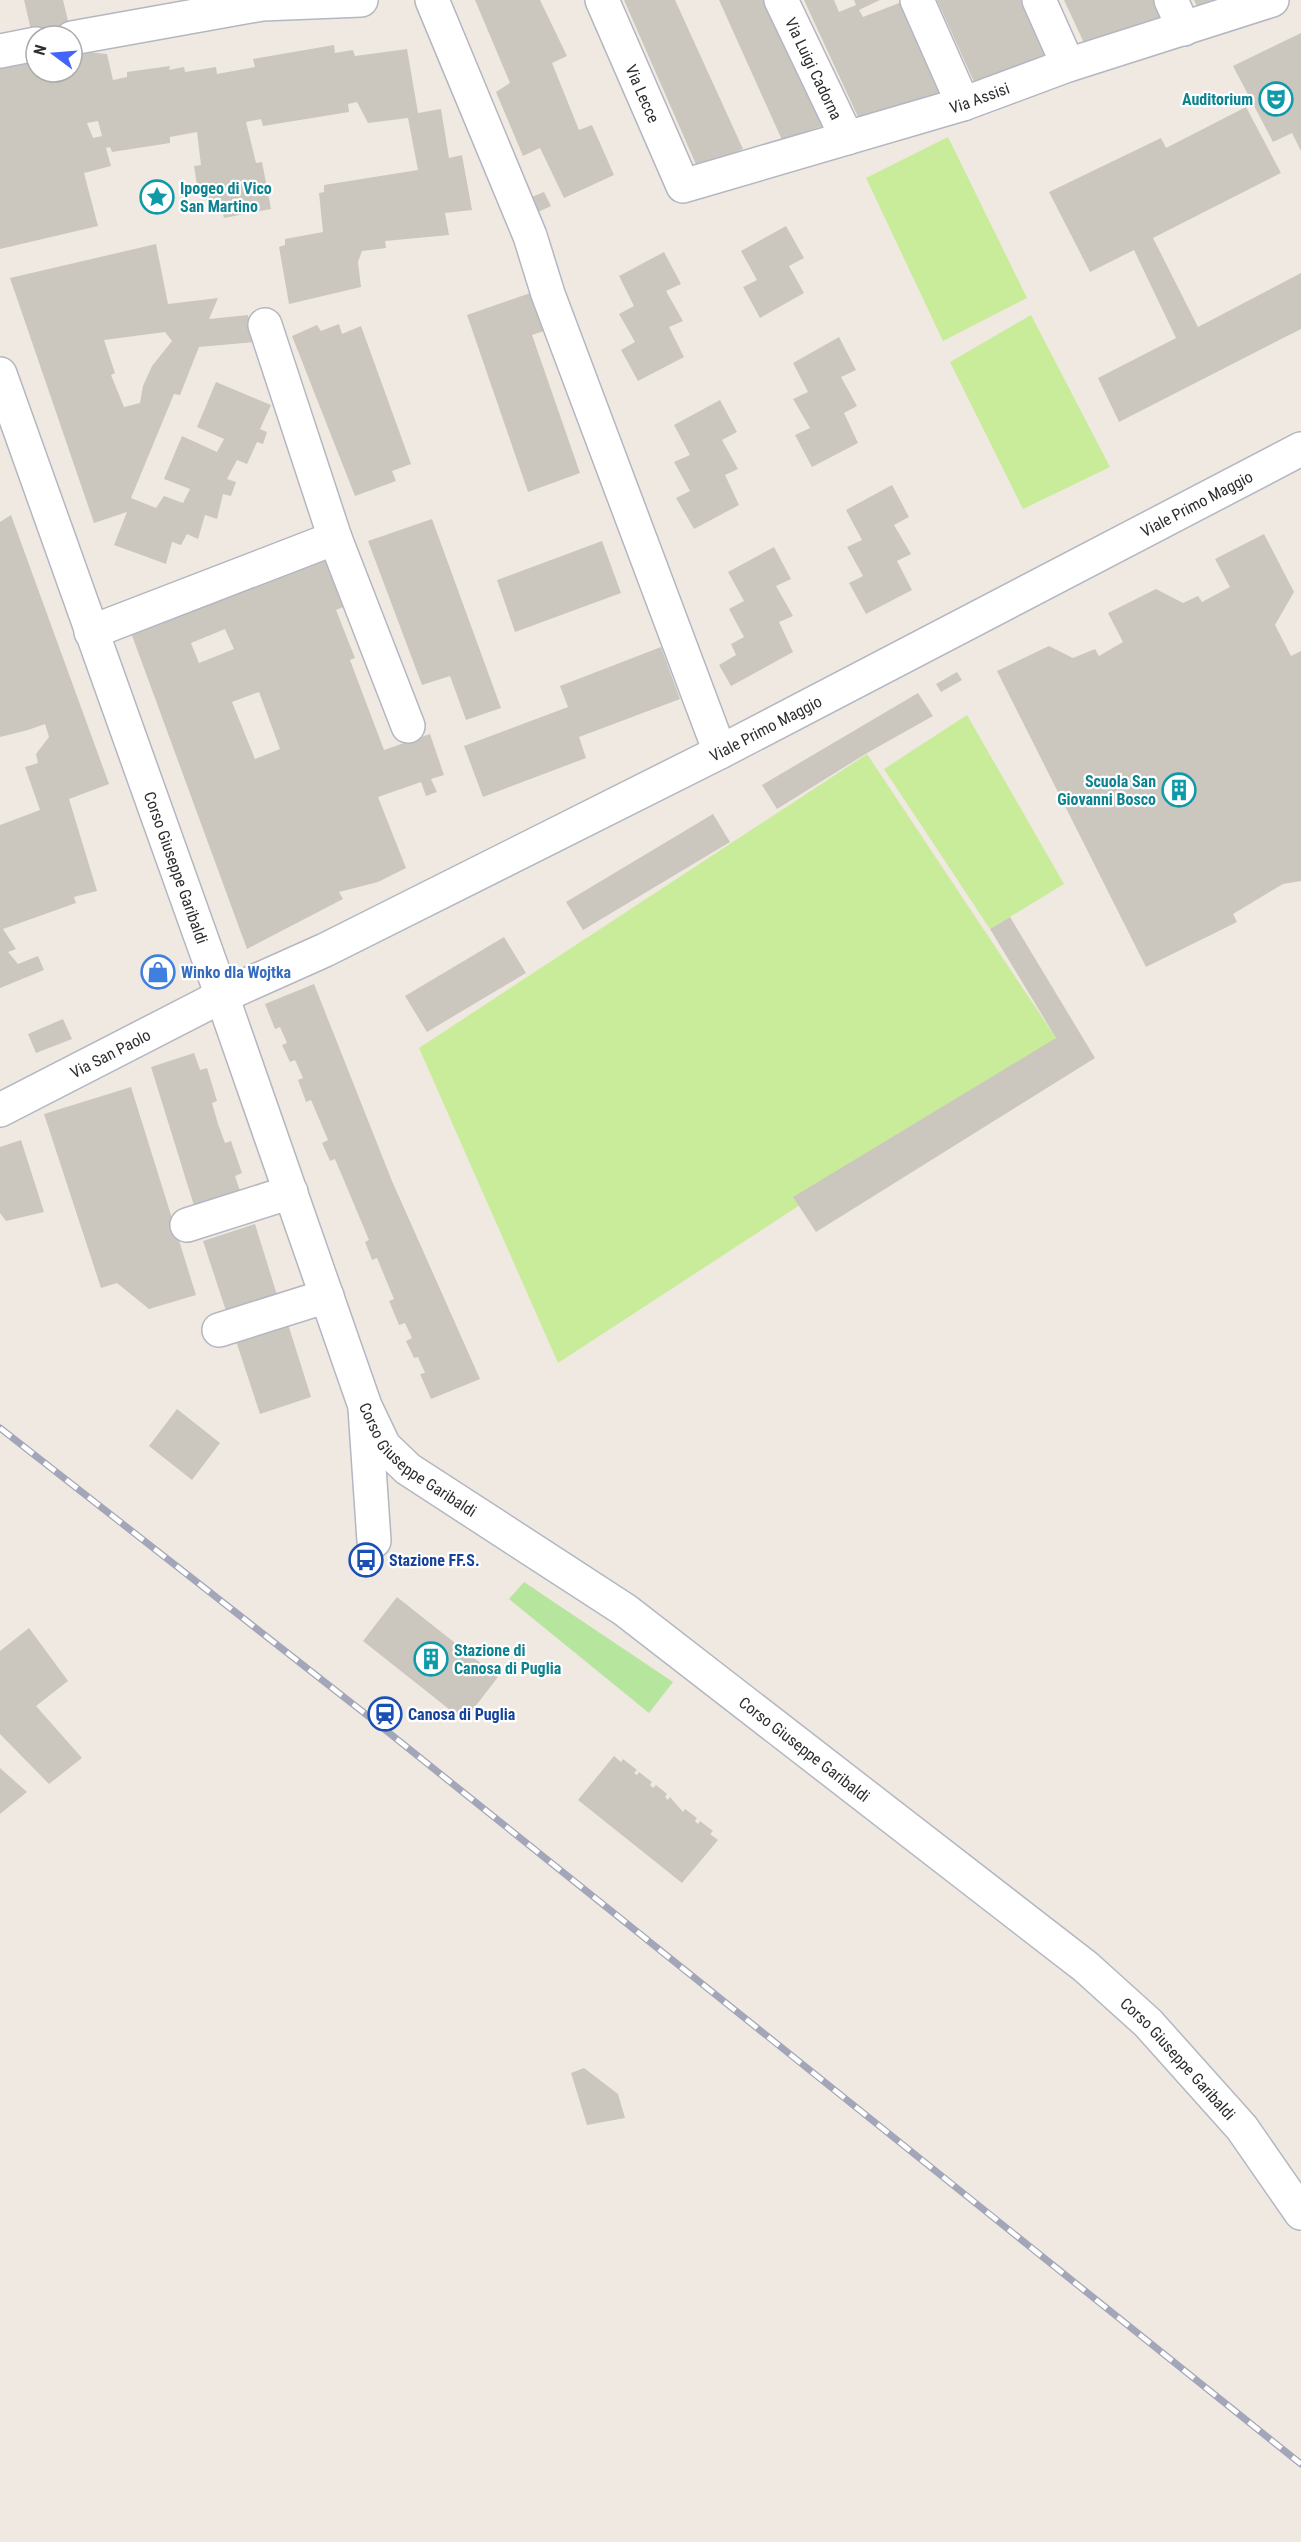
<svg xmlns="http://www.w3.org/2000/svg" width="1301" height="2542" viewBox="0 0 1301 2542" font-family="'Roboto Condensed',sans-serif">
<style>
.green{fill:#b6e59e}
.pitch{fill:#c9ec9a}
.building{fill:#cbc7bf;fill-rule:evenodd}
.lines{fill:none;stroke-linecap:round;stroke-linejoin:round}
.street-casing{stroke:#b4b7c1;stroke-width:36}
.secondary-casing{stroke:#b4b7c1;stroke-width:36}
.street{stroke:#fff;stroke-width:33}
.secondary{stroke:#fff;stroke-width:33}
.rail-casing{stroke:#a3a6b8;stroke-width:7}
.rail{stroke:#fff;stroke-width:4.5;stroke-dasharray:14;stroke-linecap:butt}
.labels{text-anchor:middle;dominant-baseline:central;stroke-width:4.5;stroke-linejoin:round;paint-order:stroke}
.street-label{font-size:16px;fill:#2e2e2e;stroke:#fff}
.culture-label{font-size:16px;font-weight:bold;fill:#0d838f;stroke:#fff;text-anchor:end}
.shop-label{font-size:16px;font-weight:bold;fill:#366cbe;stroke:#fff;text-anchor:start}
.transit-label{font-size:16px;font-weight:bold;fill:#164399;stroke:#fff;text-anchor:start}
</style>
<rect width="100%" height="100%" fill="#efe9e1"/>
<path class="green" d="M 524,1582 L 673,1682 L 649,1713 L 509,1599 Z"/>
<path class="pitch" d="M 948,137 L 1027,298 L 943,341 L 866,178 Z
M 1031,315 L 1110,467 L 1023,509 L 950,362 Z
M 967,715 L 1064,884 L 990,929 L 884,769 Z
M 867,754 L 1056,1038 L 558,1363 L 419,1048 Z"/>
<path class="building" d="M 24,0 L 63,0 L 69,25 L 31,30 Z
M 475,0 L 540,0 L 567,56 L 552,63 L 579,130 L 592,125 L 614,175 L 564,198 L 540,148 L 523,156 L 496,92 L 510,83 Z
M 624,0 L 675,0 L 743,149 L 698,169 Z
M 719,0 L 773,0 L 828,124 L 782,140 Z
M 804,0 L 834,0 L 839,12 L 856,5 L 854,0 L 880,0 L 859,10 L 863,17 L 907,0 L 946,91 L 859,119 Z
M 937,0 L 1032,0 L 1056,55 L 974,82 Z
M 1064,0 L 1160,0 L 1168,18 L 1085,45 Z
M 1194,0 L 1220,0 L 1198,8 Z
M 1301,33 L 1301,151 L 1292,133 L 1273,142 L 1233,66 Z
M 334,45 L 335,53 L 353,50 L 355,56 L 407,49 L 418,113 L 441,109 L 449,158 L 462,155 L 472,210 L 445,213 L 449,235 L 385,241 L 386,248 L 362,251 L 358,262 L 361,287 L 289,304 L 279,247 L 285,245 L 285,239 L 323,232 L 319,193 L 324,192 L 324,185 L 418,170 L 408,118 L 368,123 L 357,102 L 348,104 L 349,112 L 263,126 L 261,119 L 246,122 L 256,163 L 262,162 L 271,209 L 224,218 L 222,209 L 209,212 L 204,190 L 198,192 L 194,166 L 201,165 L 197,132 L 170,137 L 170,143 L 112,152 L 110,147 L 106,148 L 111,166 L 84,173 L 98,226 L 0,249 L 0,69 L 36,62 L 36,72 L 72,72 L 72,55 L 87,52 L 107,54 L 113,80 L 127,77 L 127,72 L 170,66 L 169,70 L 184,67 L 185,72 L 216,67 L 217,74 L 255,67 L 253,59 ZM 98,121 L 102,136 L 93,138 L 87,123 Z
M 1246,107 L 1281,173 L 1153,238 L 1198,327 L 1301,273 L 1301,329 L 1119,422 L 1098,378 L 1176,338 L 1134,250 L 1090,272 L 1049,192 L 1161,138 L 1166,148 Z
M 544,192 L 551,206 L 536,213 L 529,198 Z
M 786,226 L 804,258 L 789,266 L 804,293 L 760,318 L 743,287 L 757,280 L 741,251 Z
M 156,244 L 168,304 L 218,298 L 209,319 L 248,315 L 255,342 L 199,347 L 180,395 L 174,394 L 131,498 L 156,508 L 164,496 L 183,503 L 190,489 L 164,479 L 182,436 L 217,452 L 224,439 L 197,427 L 216,382 L 271,405 L 260,429 L 267,432 L 263,444 L 257,442 L 247,464 L 237,460 L 227,479 L 236,482 L 231,496 L 223,494 L 217,519 L 205,515 L 198,539 L 187,534 L 181,545 L 172,542 L 166,564 L 114,545 L 127,512 L 94,523 L 10,278 ZM 165,332 L 172,341 L 152,366 L 143,386 L 140,403 L 124,407 L 111,375 L 115,373 L 104,340 Z
M 664,252 L 681,284 L 666,291 L 683,321 L 669,327 L 684,357 L 638,381 L 621,350 L 635,342 L 619,314 L 634,306 L 619,276 Z
M 533,292 L 547,330 L 532,335 L 580,473 L 528,492 L 467,315 Z
M 339,324 L 342,334 L 361,326 L 411,464 L 392,471 L 396,481 L 355,496 L 292,336 L 317,325 L 321,331 Z
M 839,337 L 856,370 L 841,377 L 857,406 L 844,413 L 858,443 L 812,467 L 795,435 L 810,428 L 793,399 L 808,392 L 793,363 Z
M 720,400 L 737,432 L 722,440 L 738,469 L 725,475 L 739,505 L 694,529 L 676,498 L 690,491 L 674,462 L 690,455 L 674,425 Z
M 892,485 L 909,517 L 894,525 L 911,554 L 897,561 L 912,590 L 866,614 L 849,583 L 863,576 L 847,547 L 862,540 L 846,510 Z
M 11,515 L 109,784 L 69,799 L 97,891 L 74,897 L 76,903 L 3,929 L 16,949 L 8,952 L 18,964 L 38,956 L 44,970 L 0,988 L 0,825 L 40,810 L 25,767 L 38,763 L 36,754 L 49,737 L 45,724 L 28,730 L 0,737 L 0,522 Z
M 432,519 L 501,708 L 466,720 L 450,676 L 422,685 L 368,541 Z
M 1264,534 L 1294,592 L 1275,625 L 1291,656 L 1301,651 L 1301,881 L 1283,884 L 1233,914 L 1237,922 L 1146,967 L 997,671 L 1049,646 L 1073,658 L 1095,649 L 1099,656 L 1123,642 L 1108,613 L 1156,589 L 1183,603 L 1198,596 L 1202,602 L 1230,587 L 1215,559 Z
M 602,541 L 621,593 L 515,632 L 497,580 Z
M 774,547 L 791,579 L 776,586 L 793,616 L 779,622 L 793,652 L 731,686 L 719,665 L 736,655 L 731,644 L 744,637 L 729,609 L 744,601 L 728,572 Z
M 328,558 L 348,605 L 336,610 L 355,658 L 350,660 L 384,750 L 430,734 L 444,775 L 431,779 L 437,792 L 426,796 L 421,782 L 378,797 L 406,868 L 378,882 L 339,892 L 343,899 L 247,949 L 130,630 ZM 225,629 L 234,649 L 199,663 L 191,643 ZM 259,692 L 280,749 L 255,759 L 232,702 Z
M 661,647 L 680,699 L 579,737 L 586,758 L 483,797 L 464,746 L 568,707 L 560,686 Z
M 957,672 L 962,680 L 941,692 L 936,684 Z
M 918,693 L 933,716 L 867,753 L 777,809 L 762,785 Z
M 713,814 L 730,842 L 583,930 L 566,902 Z
M 1010,917 L 1095,1058 L 816,1232 L 793,1197 L 1056,1038 L 990,929 Z
M 504,937 L 526,973 L 427,1032 L 405,996 Z
M 314,984 L 392,1181 L 480,1379 L 431,1399 L 420,1374 L 425,1373 L 418,1357 L 414,1358 L 406,1341 L 412,1338 L 405,1323 L 399,1325 L 389,1301 L 394,1299 L 377,1258 L 372,1260 L 365,1242 L 369,1240 L 335,1159 L 330,1161 L 322,1143 L 328,1140 L 311,1100 L 306,1102 L 298,1080 L 303,1078 L 295,1060 L 290,1062 L 282,1045 L 287,1043 L 280,1027 L 275,1029 L 265,1004 Z
M 63,1019 L 72,1039 L 36,1053 L 28,1034 Z
M 194,1053 L 200,1070 L 207,1068 L 217,1101 L 212,1103 L 218,1124 L 225,1143 L 231,1141 L 242,1173 L 235,1176 L 242,1197 L 196,1212 L 151,1067 Z
M 131,1087 L 196,1295 L 149,1309 L 117,1283 L 101,1288 L 44,1114 Z
M 21,1140 L 44,1212 L 6,1221 L 0,1213 L 0,1147 Z
M 255,1224 L 278,1298 L 227,1314 L 203,1241 Z
M 288,1324 L 311,1397 L 260,1414 L 236,1341 Z
M 177,1409 L 220,1443 L 192,1480 L 149,1446 Z
M 397,1597 L 498,1677 L 464,1721 L 363,1641 Z
M 29,1628 L 68,1681 L 36,1706 L 82,1758 L 49,1784 L 0,1734 L 0,1651 Z
M 614,1756 L 621,1762 L 623,1759 L 637,1770 L 634,1773 L 637,1775 L 639,1772 L 652,1782 L 650,1785 L 653,1788 L 656,1785 L 667,1794 L 665,1797 L 668,1800 L 670,1797 L 683,1812 L 685,1809 L 697,1818 L 695,1821 L 698,1824 L 700,1821 L 713,1831 L 710,1834 L 718,1840 L 682,1883 L 578,1800 Z
M 0,1768 L 27,1792 L 0,1814 Z
M 584,2068 L 618,2094 L 625,2118 L 587,2125 L 571,2073 Z"/>
<g class="lines">
<defs>
<g id="street">
<path d="M 432,0 L 530,236 L 548,294 L 720,752"/>
<path id="s1" d="M 602,0 L 683,186 L 963,104 L 1068,65 L 1272,0"/>
<path id="s2" d="M 781,0 L 847,138"/>
<path d="M 917,0 L 963,104"/>
<path d="M 1039,0 L 1068,65"/>
<path d="M 1171,0 L 1184,29"/>
<path d="M 72,38 L 262,4 L 361,0"/>
<path d="M 0,51 L 36,44"/>
<path d="M 265,325 L 335,538 L 408,726"/>
<path d="M 91,632 L 335,538"/>
<path id="s3" d="M 222,996 L 325,950 L 720,752 L 1301,449"/>
<path d="M 187,1225 L 291,1192"/>
<path d="M 219,1330 L 327,1296"/>
<path d="M 365,1408 L 374,1541"/>
</g>
<g id="secondary">
<path id="s4" d="M 0,374 L 222,996 L 365,1406 L 384,1446 L 408,1469 L 625,1610 L 1086,1967 L 1148,2023 L 1242,2128 L 1301,2213"/>
<path id="s5" d="M 0,1110 L 222,996"/>
</g>
</defs>
<use href="#street" class="street-casing"/>
<use href="#secondary" class="secondary-casing"/>
<use href="#street" class="street"/>
<use href="#secondary" class="secondary"/>
<defs>
<path id="rail" d="M 0,1428 L 363,1712 L 1301,2464"/>
</defs>
<use href="#rail" class="rail-casing"/>
<use href="#rail" class="rail"/>
</g>
<defs>
<symbol id="theatre-ring" viewBox="-11 -11 22 22"><circle r="9.5" fill="#fff" stroke="#0f9aa8" stroke-width="1.5"/><path d="M-5-5.5Q0-4 5-5.5V0Q5 5 0 6Q-5 5-5 0ZM-3.3-2.5H-1v1.5H-3.3ZM1-2.5H3.3v1.5H1ZM-2.8 1Q0 5.5 2.8 1Z" fill="#0f9aa8"/></symbol>
<symbol id="sight-ring" viewBox="-11 -11 22 22"><circle r="9.5" fill="#fff" stroke="#0f9aa8" stroke-width="1.5"/><path d="M0-6L1.8-2.2L6-1.7L2.9 1.2L3.7 5.4L0 3.3L-3.7 5.4L-2.9 1.2L-6-1.7L-1.8-2.2Z" fill="#0f9aa8"/></symbol>
<symbol id="building-ring" viewBox="-11 -11 22 22"><circle r="9.5" fill="#fff" stroke="#0f9aa8" stroke-width="1.5"/><path d="M-4-6H4V6H1V3H-1V6H-4ZM-2.5-4.3h1.7v1.8h-1.7ZM.8-4.3h1.7v1.8H.8ZM-2.5-1h1.7V.8h-1.7ZM.8-1h1.7V.8H.8Z" fill="#0f9aa8"/></symbol>
<symbol id="shop-ring" viewBox="-11 -11 22 22"><circle r="9.5" fill="#fff" stroke="#3f7fe0" stroke-width="1.5"/><path d="M-5-2.5h2.3a2.7 3.5 0 0 1 5.4 0H5L5.5 6h-11ZM-1.5-2.5h3a1.5 2.3 0 0 0-3 0Z" fill="#3f7fe0"/></symbol>
<symbol id="bus-ring" viewBox="-11 -11 22 22"><circle r="9.5" fill="#fff" stroke="#1a4fb4" stroke-width="1.5"/><path d="M-5-6H5V4H4V6H2V4H-2V6H-4V4H-5ZM-3.5-4V0h7V-4ZM-3.5 1.2v1.5H-2V1.2ZM2 1.2v1.5H3.5V1.2Z" fill="#1a4fb4"/></symbol>
<symbol id="station-ring" viewBox="-11 -11 22 22"><circle r="9.5" fill="#fff" stroke="#1a4fb4" stroke-width="1.5"/><path d="M-3-6H3Q5-6 5-4V2Q5 4 3 4L4.5 6H3L1.5 4h-3L-3 6H-4.5L-3 4Q-5 4-5 2V-4Q-5-6-3-6ZM-3.5-4v3h7v-3ZM-3.5 1v1.5H-2V1ZM2 1v1.5H3.5V1Z" fill="#1a4fb4"/></symbol>
</defs>
<g fill-rule="evenodd">
<use href="#theatre-ring" x="1257" y="80" width="38" height="38"/>
<use href="#sight-ring" x="138" y="178" width="38" height="38"/>
<use href="#building-ring" x="1160" y="771" width="38" height="38"/>
<use href="#shop-ring" x="139" y="953" width="38" height="38"/>
<use href="#bus-ring" x="347" y="1541" width="38" height="38"/>
<use href="#building-ring" x="412" y="1640" width="38" height="38"/>
<use href="#station-ring" x="366" y="1695" width="38" height="38"/>
</g>
<g class="labels">
<g class="street-label">
<text stroke="none"><textPath href="#s2" startOffset="76">Via Luigi Cadorna</textPath></text>
<text stroke="none"><textPath href="#s1" startOffset="102">Via Lecce</textPath></text>
<text stroke="none"><textPath href="#s1" startOffset="512">Via Assisi</textPath></text>
<text stroke="none"><textPath href="#s3" startOffset="1092">Viale Primo Maggio</textPath></text>
<text stroke="none"><textPath href="#s3" startOffset="606">Viale Primo Maggio</textPath></text>
<text stroke="none"><textPath href="#s4" startOffset="524">Corso Giuseppe Garibaldi</textPath></text>
<text stroke="none"><textPath href="#s5" startOffset="124">Via San Paolo</textPath></text>
<text stroke="none"><textPath href="#s4" startOffset="1172">Corso Giuseppe Garibaldi</textPath></text>
<text stroke="none"><textPath href="#s4" startOffset="1658">Corso Giuseppe Garibaldi</textPath></text>
<text stroke="none"><textPath href="#s4" startOffset="2144">Corso Giuseppe Garibaldi</textPath></text>
</g>
<g class="culture-label">
<text x="1253" y="99">Auditorium</text>
<text x="180" y="188" text-anchor="start">Ipogeo di Vico<tspan x="180" dy="18">San Martino</tspan></text>
<text x="1156" y="781">Scuola San<tspan x="1156" dy="18">Giovanni Bosco</tspan></text>
<text x="454" y="1650" text-anchor="start">Stazione di<tspan x="454" dy="18">Canosa di Puglia</tspan></text>
</g>
<g class="shop-label">
<text x="181" y="972">Winko dla Wojtka</text>
</g>
<g class="transit-label">
<text x="389" y="1560">Stazione FF.S.</text>
<text x="408" y="1714">Canosa di Puglia</text>
</g>
</g>
<g transform="translate(54 54) rotate(286)"><circle r="28" fill="#ffffff" stroke="#ababab" stroke-width="1.5"/>
<path d="M0-4.5L10 22L0 15L-10 22Z" fill="#4264fb"/>
<text y="-9" font-size="16" font-weight="bold" text-anchor="middle" fill="#2e2e2e">N</text>
</g>
</svg>
